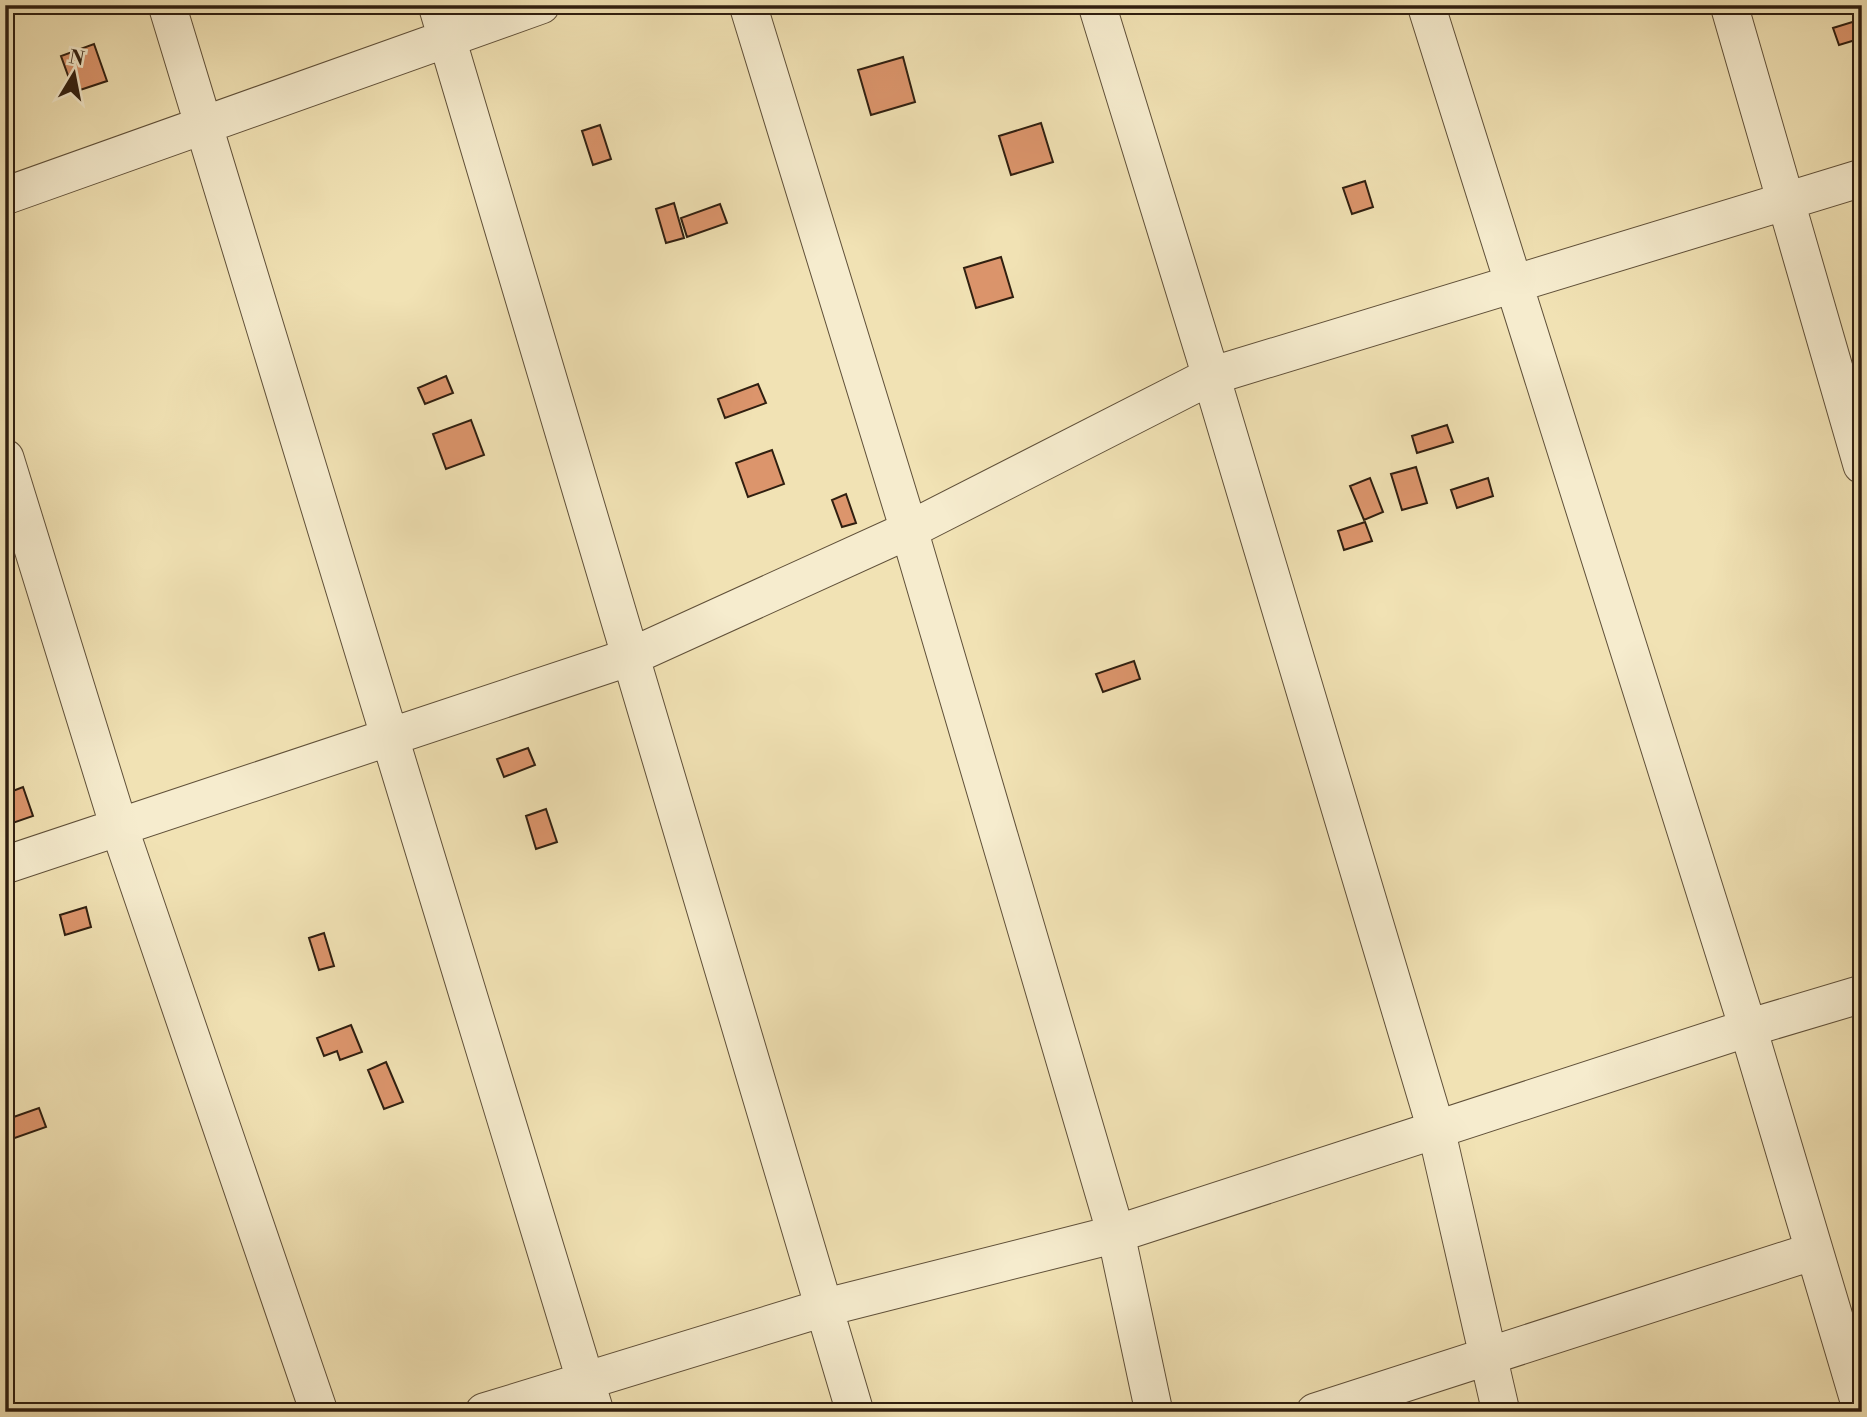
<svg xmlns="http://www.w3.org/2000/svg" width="1867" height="1417" viewBox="0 0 1867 1417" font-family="'Libre Bodoni',serif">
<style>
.building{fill:#dc956c;stroke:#301f10;stroke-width:2}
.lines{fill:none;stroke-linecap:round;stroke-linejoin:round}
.minor-casing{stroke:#605039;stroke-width:39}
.minor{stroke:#f6ecce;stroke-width:37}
</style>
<rect width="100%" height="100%" fill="#f1e2b4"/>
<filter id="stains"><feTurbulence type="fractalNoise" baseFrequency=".00286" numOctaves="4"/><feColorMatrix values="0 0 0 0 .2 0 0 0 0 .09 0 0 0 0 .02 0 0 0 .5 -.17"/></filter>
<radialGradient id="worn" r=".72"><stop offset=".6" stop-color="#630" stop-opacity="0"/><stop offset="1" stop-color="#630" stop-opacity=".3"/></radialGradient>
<path class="building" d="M 1862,19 L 1862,38 L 1839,45 L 1833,28 Z
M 1862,42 L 1862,67 L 1854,44 Z
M 94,44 L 107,81 L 74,92 L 61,56 Z
M 903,57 L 915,102 L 871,115 L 858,70 Z
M 1041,123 L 1053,162 L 1011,175 L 999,136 Z
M 600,125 L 611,159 L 593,165 L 582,131 Z
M 1365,181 L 1373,207 L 1352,214 L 1343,188 Z
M 674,203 L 684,238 L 666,243 L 656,209 Z
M 720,204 L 727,223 L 687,237 L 681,218 Z
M 1001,257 L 1013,297 L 976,308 L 964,268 Z
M 446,376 L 453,393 L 425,404 L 418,388 Z
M 758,384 L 766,403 L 725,418 L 718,399 Z
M 471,420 L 484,455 L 446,469 L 433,434 Z
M 1447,425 L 1453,442 L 1417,453 L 1412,436 Z
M 772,450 L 784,484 L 748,497 L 736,463 Z
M 1416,467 L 1427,503 L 1402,510 L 1391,474 Z
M 1370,478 L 1383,512 L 1364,520 L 1350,486 Z
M 1488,478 L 1493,496 L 1457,508 L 1451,490 Z
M 846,494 L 856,523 L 842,527 L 832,500 Z
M 1365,522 L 1372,541 L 1344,550 L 1338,531 Z
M 1134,661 L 1140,679 L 1103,692 L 1096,674 Z
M 528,748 L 535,765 L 504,777 L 497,759 Z
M 23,787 L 33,816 L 7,825 L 5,794 Z
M 546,809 L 557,842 L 536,849 L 526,816 Z
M 86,907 L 91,927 L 65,935 L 60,915 Z
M 324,933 L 334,966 L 319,970 L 309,938 Z
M 351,1025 L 362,1052 L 340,1060 L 337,1051 L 324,1056 L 317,1038 Z
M 386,1062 L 403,1102 L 384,1109 L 368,1070 Z
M 39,1108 L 46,1127 L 9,1140 L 5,1130 L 5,1120 Z"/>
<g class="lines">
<defs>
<path id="minor" d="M 167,5 L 595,1412
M 437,5 L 855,1412
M 748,5 L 909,530 L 1116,1234 L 1154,1412
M 1097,5 L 1211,376 L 1436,1129 L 1501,1412
M 1426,5 L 1748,1028 L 1862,1411
M 1729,5 L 1862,465
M 5,196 L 541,5
M 5,458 L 119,827 L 319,1412
M 5,865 L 630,657 L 909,530 L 1211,376 L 1862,178
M 484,1412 L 823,1308 L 1116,1234 L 1748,1028 L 1862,994
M 1315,1412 L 1814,1251"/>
</defs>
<use href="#minor" class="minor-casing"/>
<use href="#minor" class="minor"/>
</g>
<rect width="1867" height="1417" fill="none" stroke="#f1e2b4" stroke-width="28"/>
<rect x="7" y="7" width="1853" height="1403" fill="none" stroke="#301f10" stroke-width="3.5"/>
<rect x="14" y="14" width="1839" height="1389" fill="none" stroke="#301f10" stroke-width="2"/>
<g transform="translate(74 74) rotate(10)" stroke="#f6ecce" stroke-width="5" paint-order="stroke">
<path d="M0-5L12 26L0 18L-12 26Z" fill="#301f10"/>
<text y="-10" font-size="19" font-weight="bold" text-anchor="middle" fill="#301f10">N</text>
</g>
<rect width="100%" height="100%" filter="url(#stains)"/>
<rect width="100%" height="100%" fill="url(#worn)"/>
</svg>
